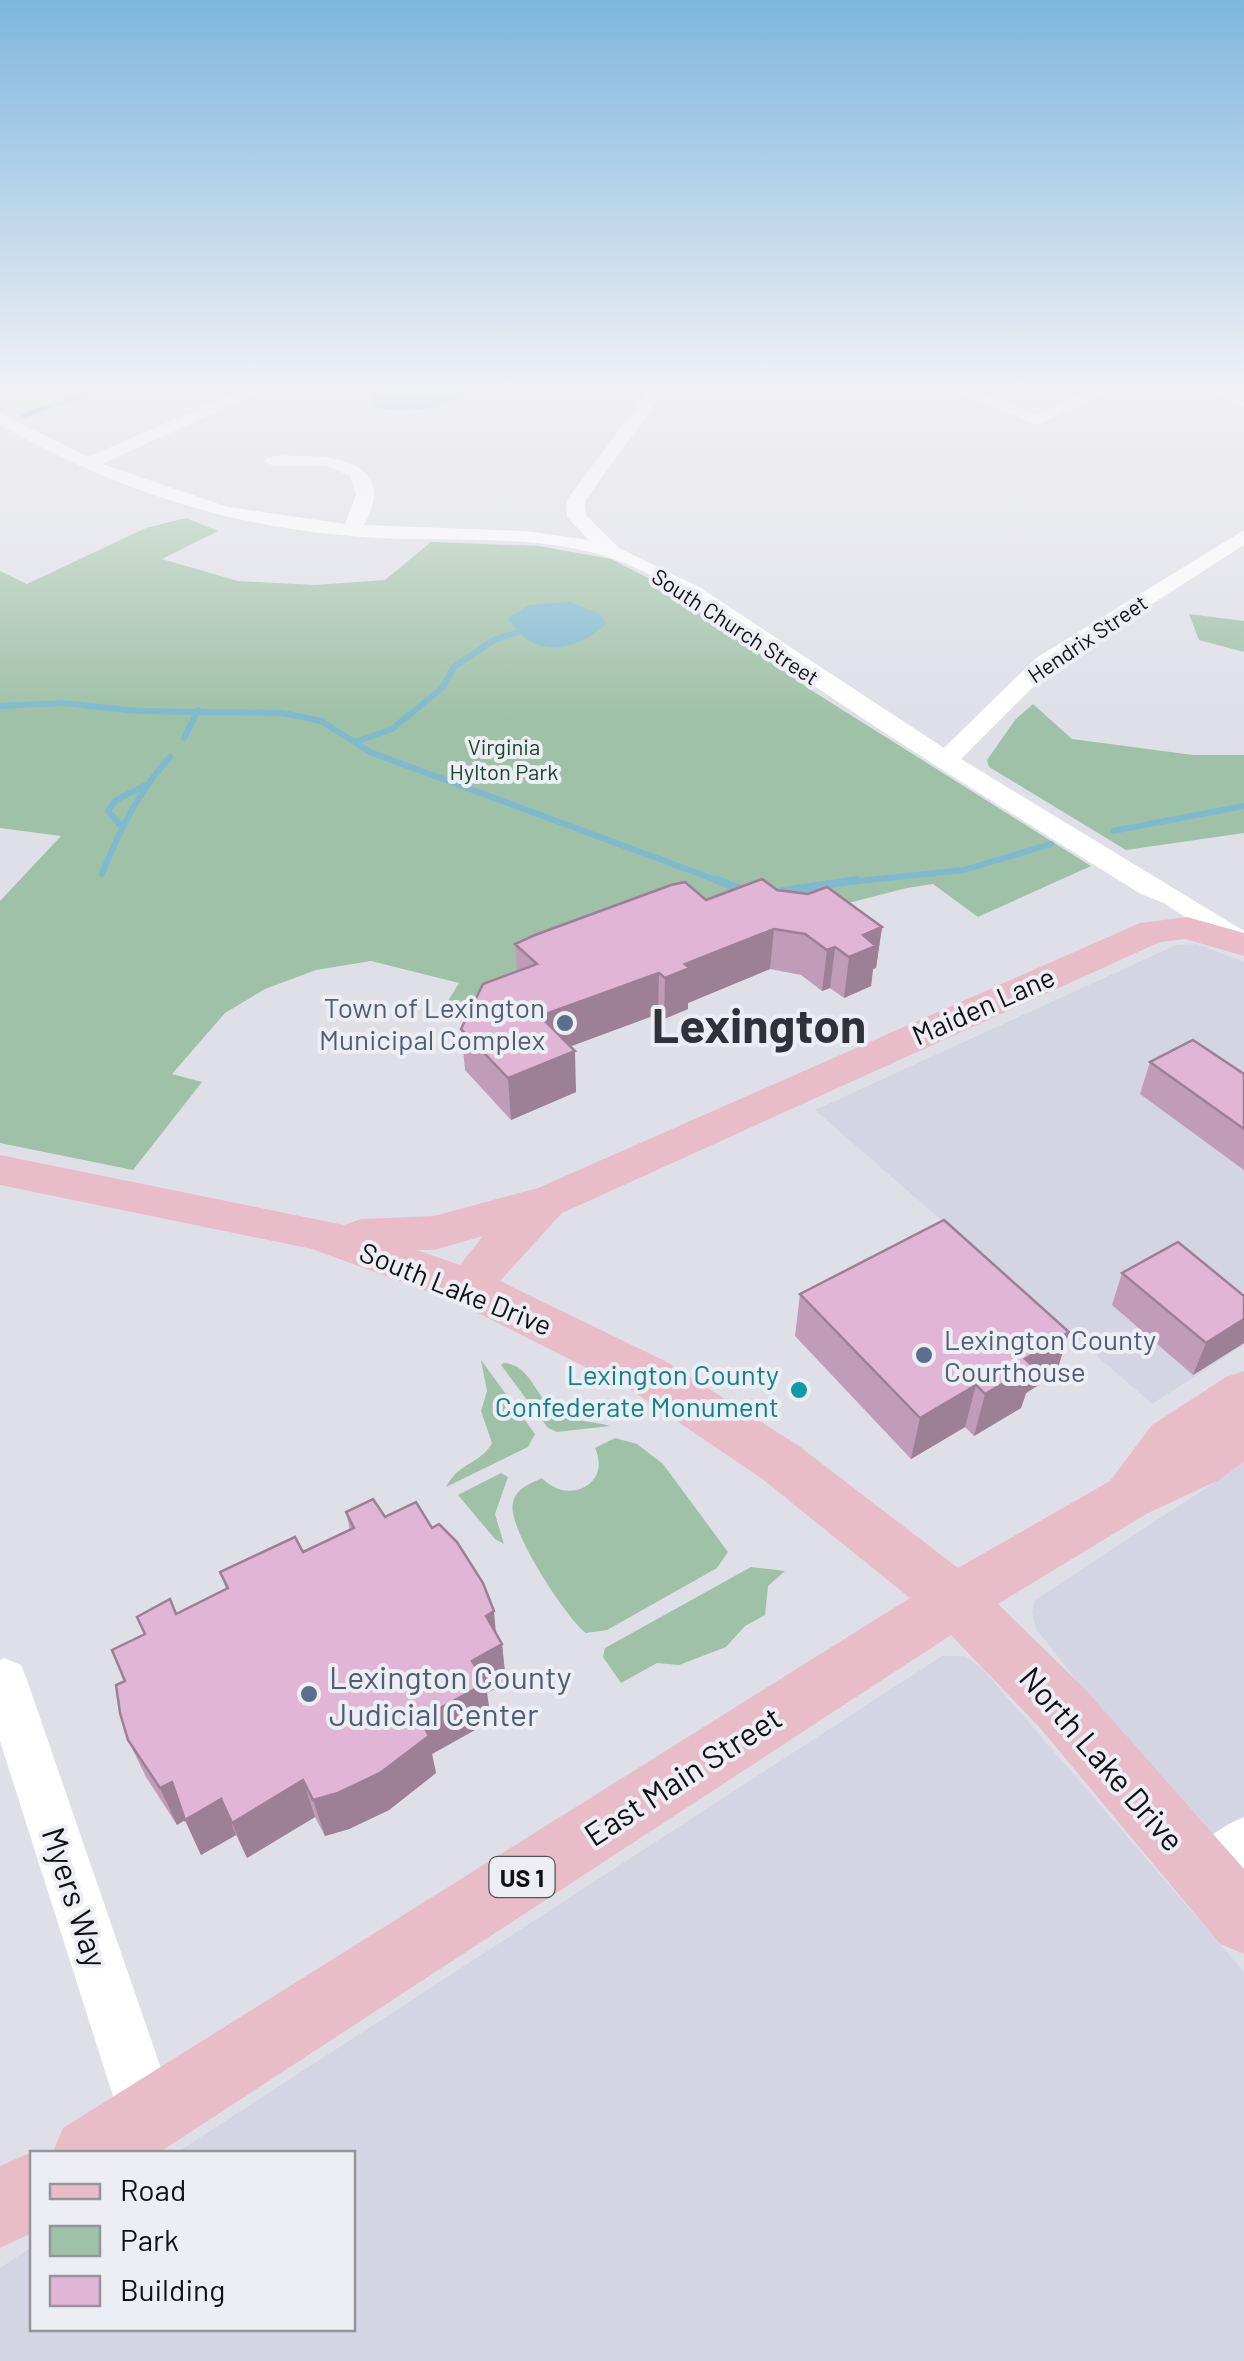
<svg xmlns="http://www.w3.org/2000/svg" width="1244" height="2361" viewBox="0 0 1244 2361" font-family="Barlow,sans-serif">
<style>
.built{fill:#d4d5e3}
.green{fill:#9fc1a7}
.water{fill:#7fb9ce}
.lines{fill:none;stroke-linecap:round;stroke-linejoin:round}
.stream-far2{stroke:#7fb9ce;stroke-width:5}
.stream-far1{stroke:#7fb9ce;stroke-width:6}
.stream{stroke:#7fb9ce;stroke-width:8}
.minor{fill:#fff;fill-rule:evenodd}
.major{fill:#e8bcc9;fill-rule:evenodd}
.wall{fill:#c19cb8}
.shaded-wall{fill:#9d7f96}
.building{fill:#e0b5d6;stroke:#9d7f96;stroke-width:2.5}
.service-dot{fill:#5c6f8a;stroke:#ededf4;stroke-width:4}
.culture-dot{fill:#0f9aa8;stroke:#ededf4;stroke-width:4}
.labels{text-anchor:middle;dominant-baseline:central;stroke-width:8;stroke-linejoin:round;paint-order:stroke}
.far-street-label{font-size:22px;fill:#111113;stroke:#ededf4}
.far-park-label{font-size:22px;fill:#134726;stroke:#ededf4}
.shield{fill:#ededf4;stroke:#535356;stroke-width:2.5}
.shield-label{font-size:25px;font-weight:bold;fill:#111113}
.street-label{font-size:28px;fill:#111113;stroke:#ededf4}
.service-label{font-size:28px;fill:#4e5e75;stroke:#ededf4;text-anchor:end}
.culture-label{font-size:28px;fill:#0d838f;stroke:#ededf4;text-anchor:end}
.near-service-label{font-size:32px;fill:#4e5e75;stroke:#ededf4;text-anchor:start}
.near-street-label{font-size:32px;fill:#111113;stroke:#ededf4}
.town-label{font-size:48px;font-weight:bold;fill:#313237;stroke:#ededf4}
</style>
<rect width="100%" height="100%" fill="#dfe0e7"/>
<path class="built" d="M 1197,944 L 1244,962 L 1244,1345 L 1152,1404 L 815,1110 L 1176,945 Z
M 1244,1463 L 1244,1892 L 1036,1629 L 1032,1613 L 1035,1600 Z
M 942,1656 L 963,1656 L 981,1667 L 1244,1972 L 1244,2361 L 0,2361 L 0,2268 L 32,2247 L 32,2328 L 352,2328 L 352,2154 L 176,2153 Z"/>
<path class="green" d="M 186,518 L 218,531 L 162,559 L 238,581 L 315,585 L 385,580 L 431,542 L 539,546 L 611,559 L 658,583 L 814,692 L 1091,866 L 978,917 L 933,884 L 907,888 L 519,987 L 465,1009 L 450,1005 L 448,1001 L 459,983 L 371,961 L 316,970 L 265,989 L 225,1013 L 172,1074 L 202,1082 L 133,1170 L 0,1143 L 0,901 L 61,836 L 0,828 L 0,571 L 27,584 L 146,528 Z
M 1189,614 L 1244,621 L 1244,652 L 1199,640 Z
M 1033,704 L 1072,739 L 1193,755 L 1244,755 L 1244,833 L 1126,850 L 989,767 L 987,760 L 1015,720 Z
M 481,1360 L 535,1434 L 528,1447 L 446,1487 C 460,1461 481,1464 492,1443 L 481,1411 L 487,1391 Z
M 504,1363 C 531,1365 535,1397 555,1411 C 571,1421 592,1421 610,1426 L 557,1432 L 548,1428 L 501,1365 Z
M 615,1438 L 637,1444 L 663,1464 L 728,1552 L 717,1568 L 607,1630 L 586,1633 C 566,1618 506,1526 513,1503 C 516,1488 530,1484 542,1478 C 566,1505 612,1486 595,1448 Z
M 501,1473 L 508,1477 L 495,1514 L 504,1544 L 495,1539 L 458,1495 Z
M 751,1567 L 785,1571 L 768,1586 L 765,1615 L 745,1626 L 726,1647 L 679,1665 L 657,1663 L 621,1683 L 603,1657 L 605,1648 Z"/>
<path class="water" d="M 384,387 L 464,387 L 470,392 C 442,410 403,415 371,406 L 373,396 Z
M 570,602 L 600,614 L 606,624 C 575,653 532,659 508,618 L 528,605 Z"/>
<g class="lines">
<path class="stream-far2" d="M 23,416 L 102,387"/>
<path class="stream-far1" d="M 0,706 L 62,703 L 137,711 L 283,713 L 321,721 L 370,752 L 724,883
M 184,738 L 198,710
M 355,742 L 392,729 L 442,688 L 454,667 L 494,640 L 518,632
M 122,827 L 108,811 L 116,800 L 144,786
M 1113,831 L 1244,806
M 102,874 C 119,831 139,791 170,757
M 840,883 L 964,870 L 1051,844"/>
<path class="stream" d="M 717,880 L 746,891
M 771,893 L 856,880"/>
<path class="minor" d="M 248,387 L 270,387 L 102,464 L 228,507 L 345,524 L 356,494 L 350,476 L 327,466 L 273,466 L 264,461 C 274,453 288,456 301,456 C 347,456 395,469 364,525 L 526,531 L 589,540 L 567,517 L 566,501 L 651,387 L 667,387 L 585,501 L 586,515 L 619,548 L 699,587 L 944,748 L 1036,658 L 1244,530 L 1244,545 L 1052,668 L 961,759 L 1244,931 L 1244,953 L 1234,950 L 1164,903 L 1141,894 C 1032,826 922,759 816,687 C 749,642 683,581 605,556 C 533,534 453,542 379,538 C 238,530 123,494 0,425 L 0,413 L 88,457 Z
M 946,387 L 969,387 L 1038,414 L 1097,387 L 1119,387 L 1038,425 Z
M 1196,387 L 1220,387 L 1244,395 L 1244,406 Z
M 4,1658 L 21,1665 L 27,1680 L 177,2115 L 168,2135 L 148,2144 L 128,2135 L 119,2115 L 0,1741 L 0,1660 Z
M 1244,1817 L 1244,1875 L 1223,1893 L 1205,1901 L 1187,1893 L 1179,1875 C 1191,1848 1217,1828 1244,1817 Z"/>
<path class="major" d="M 1187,917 L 1244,933 L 1244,956 L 1185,939 L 1160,942 L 562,1213 L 500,1281 L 667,1362 L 799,1446 L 958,1568 L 1110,1481 L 1152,1425 L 1226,1377 L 1244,1371 L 1244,1462 L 1219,1480 L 1146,1514 L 998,1604 L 1085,1689 L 1244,1869 L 1244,1954 L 1220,1944 L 1041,1729 L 951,1635 L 157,2154 L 52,2154 L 63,2128 L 910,1598 L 761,1478 L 631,1390 L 454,1301 L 312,1249 L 0,1185 L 0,1155 L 344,1225 L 361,1219 L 434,1216 L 538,1188 L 1140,923 ZM 483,1236 L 460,1265 L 417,1250 L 434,1250 Z
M 32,2152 L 35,2154 L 32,2233 L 0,2248 L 0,2166 Z"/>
</g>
<path class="wall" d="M 777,890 L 882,927 L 876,968 L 873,969 L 871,986 L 844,998 L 830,988 L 822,991 L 801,975 L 770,969 L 688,1003 L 688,1009 L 664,1019 L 658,1014 L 571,1046 L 576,1092 L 511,1120 L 465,1070 L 461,1029 L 517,971 L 515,944 L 706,900 Z
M 1150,1062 L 1244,1074 L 1244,1170 L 1140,1094 Z
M 1122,1273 L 1244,1296 L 1244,1343 L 1193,1375 L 1112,1305 Z
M 800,1294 L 1069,1332 L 1056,1374 L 1026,1393 L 1021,1408 L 974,1436 L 965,1427 L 911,1459 L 795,1336 Z
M 346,1512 L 385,1517 L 496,1634 L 502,1644 L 506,1683 L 487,1693 L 491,1721 L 432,1754 L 436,1773 L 389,1810 L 349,1829 L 325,1836 L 315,1817 L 247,1858 L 236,1835 L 201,1855 L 185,1820 L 177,1825 L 146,1777 L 128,1740 L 125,1681 L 176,1614 L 226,1589 L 220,1572 L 303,1552 L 350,1530 Z"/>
<path class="shaded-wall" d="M 882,927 L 876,968 L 873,969 L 871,986 L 844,998 L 849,957 L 863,935 Z
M 774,929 L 770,969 L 688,1003 L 688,1009 L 664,1019 L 665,978 L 685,964 Z
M 835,947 L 830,988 L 822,991 L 827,950 Z
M 659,973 L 658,1014 L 542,1057 L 540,1016 Z
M 575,1051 L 576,1092 L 511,1120 L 508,1078 Z
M 1244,1319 L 1244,1343 L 1193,1375 L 1206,1343 Z
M 1069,1332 L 1056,1374 L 1026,1393 L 1021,1408 L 974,1436 L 985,1394 L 1025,1359 Z
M 976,1385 L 965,1427 L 911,1459 L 920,1418 Z
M 494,1611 L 497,1646 L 502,1644 L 506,1683 L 487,1693 L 491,1721 L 432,1754 L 436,1773 L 389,1810 L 349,1829 L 325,1836 L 313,1800 L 420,1719 L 472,1661 L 486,1616 Z
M 303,1780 L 315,1817 L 247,1858 L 232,1823 Z
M 172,1782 L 221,1799 L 236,1835 L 201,1855 L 185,1820 L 177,1825 L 160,1788 Z"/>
<path class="building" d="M 762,879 L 777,890 L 808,894 L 827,887 L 882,927 L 863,935 L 876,946 L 849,957 L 835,947 L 827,950 L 805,934 L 774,929 L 685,964 L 690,968 L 665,978 L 659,973 L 540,1016 L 575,1051 L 508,1078 L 461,1029 L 483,984 L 537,964 L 515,944 L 535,935 L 671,885 L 685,882 L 706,900 Z
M 1193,1040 L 1244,1074 L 1244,1129 L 1150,1062 Z
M 944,1220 L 1069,1332 L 1025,1359 L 1033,1366 L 985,1394 L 976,1385 L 920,1418 L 800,1294 Z
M 1178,1242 L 1244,1296 L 1244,1319 L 1206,1343 L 1122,1273 Z
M 373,1499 L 385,1517 L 416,1502 L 432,1528 L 439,1524 L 457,1542 L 483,1583 L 494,1611 L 486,1616 L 502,1644 L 472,1661 L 486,1683 L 420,1719 L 429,1736 L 380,1773 L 338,1793 L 313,1800 L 303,1780 L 232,1823 L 221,1799 L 185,1820 L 172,1782 L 160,1788 L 128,1740 L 120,1713 L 116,1685 L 125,1681 L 112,1650 L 145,1634 L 137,1617 L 170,1599 L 176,1614 L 228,1588 L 220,1572 L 295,1537 L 303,1552 L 354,1528 L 346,1512 Z"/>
<linearGradient id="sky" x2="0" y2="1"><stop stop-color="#7eb6de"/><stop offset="0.54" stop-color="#f1f1f4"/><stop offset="1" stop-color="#f1f1f4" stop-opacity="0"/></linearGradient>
<rect width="1244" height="718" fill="url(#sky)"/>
<g class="service-dot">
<circle cx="565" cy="1023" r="10"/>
<circle cx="924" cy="1355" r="10"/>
<circle cx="309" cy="1694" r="10"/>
</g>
<circle class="culture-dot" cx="799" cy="1390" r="10"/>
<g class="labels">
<g class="far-street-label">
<text transform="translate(736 626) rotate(33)">South Church Street</text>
<text transform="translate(1087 638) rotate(-34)">Hendrix Street</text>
</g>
<g class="far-park-label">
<text x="504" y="746">Virginia<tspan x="504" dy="25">Hylton Park</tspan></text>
</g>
<rect class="shield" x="489.5" y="1857" width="65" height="40" rx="8"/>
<g class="shield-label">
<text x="522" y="1877">US 1</text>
</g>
<g class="street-label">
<text transform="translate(983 1005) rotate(-24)">Maiden Lane</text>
<text transform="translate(456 1288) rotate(22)">South Lake Drive</text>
</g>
<g class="service-label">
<text x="545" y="1007">Town of Lexington<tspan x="545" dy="32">Municipal Complex</tspan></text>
<text x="944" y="1339" text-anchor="start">Lexington County<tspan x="944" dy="32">Courthouse</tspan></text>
</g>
<g class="culture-label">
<text x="779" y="1374">Lexington County<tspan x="779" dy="32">Confederate Monument</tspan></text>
</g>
<g class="near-service-label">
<text x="329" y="1676">Lexington County<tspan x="329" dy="37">Judicial Center</tspan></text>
</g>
<g class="near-street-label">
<text transform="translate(1103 1758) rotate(49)">North Lake Drive</text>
<text transform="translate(682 1775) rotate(-33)">East Main Street</text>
<text transform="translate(76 1897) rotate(72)">Myers Way</text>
</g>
<g class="town-label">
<text x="759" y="1024">Lexington</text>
</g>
</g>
<rect x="30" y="2151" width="325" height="180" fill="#ededf4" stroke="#95959a" stroke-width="2.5"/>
<rect x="50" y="2184" width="50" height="15" fill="#e8bcc9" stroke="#95959a" stroke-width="2.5"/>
<text x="120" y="2201" font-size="30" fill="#111113">Road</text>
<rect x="50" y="2226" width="50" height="30" fill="#9fc1a7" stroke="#95959a" stroke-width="2.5"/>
<text x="120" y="2251" font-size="30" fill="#111113">Park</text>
<rect x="50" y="2276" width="50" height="30" fill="#e0b5d6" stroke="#95959a" stroke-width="2.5"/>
<text x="120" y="2301" font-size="30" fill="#111113">Building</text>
</svg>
